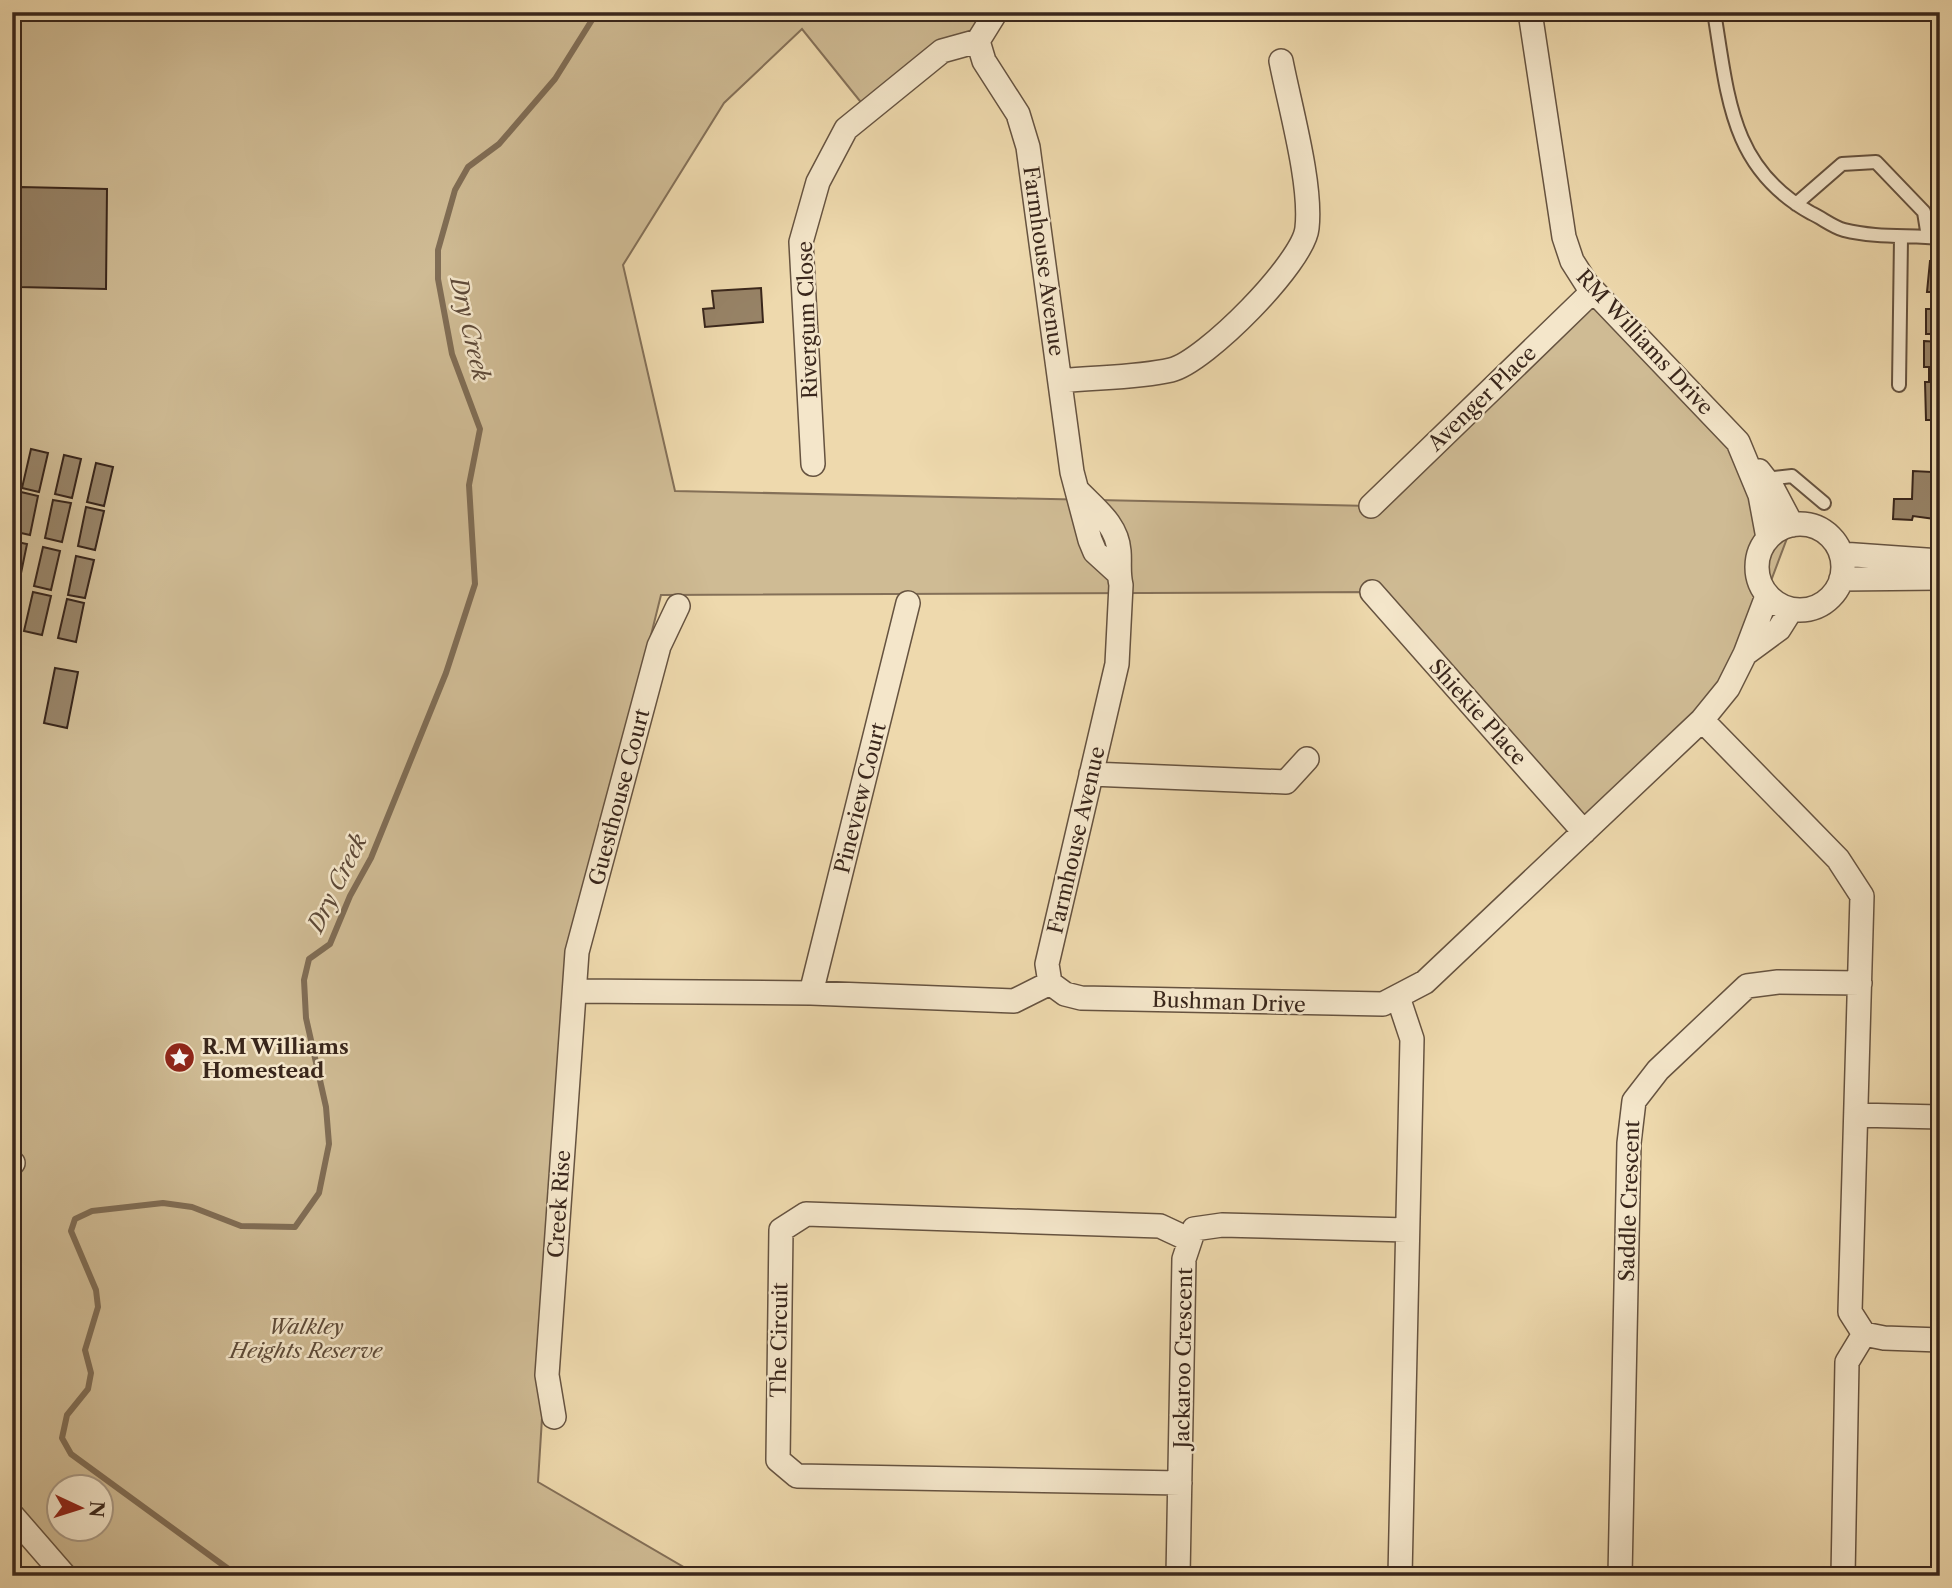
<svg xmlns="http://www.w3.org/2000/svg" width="1952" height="1588" viewBox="0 0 1952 1588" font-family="'Libre Caslon Text',serif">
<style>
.green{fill:#cfbb94;stroke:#847058;stroke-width:2;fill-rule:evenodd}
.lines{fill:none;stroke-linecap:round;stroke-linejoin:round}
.stream{stroke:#806d55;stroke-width:6}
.building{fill:#978367;stroke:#39261b;stroke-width:2}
.service-casing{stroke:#665340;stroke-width:16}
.minor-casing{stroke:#665340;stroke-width:26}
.service{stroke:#f4e6ca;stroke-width:12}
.minor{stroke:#f4e6ca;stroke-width:23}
.labels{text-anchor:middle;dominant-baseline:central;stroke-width:5;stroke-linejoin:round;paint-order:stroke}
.street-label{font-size:21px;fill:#39261b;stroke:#f4e6ca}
.poi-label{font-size:21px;font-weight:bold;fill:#39261b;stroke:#f4e6ca;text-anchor:start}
.park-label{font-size:21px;font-style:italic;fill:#5e4b39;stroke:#f4e6ca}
.water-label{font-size:23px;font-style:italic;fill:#5d4938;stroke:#f4e6ca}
</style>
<rect width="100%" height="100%" fill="#eed9ad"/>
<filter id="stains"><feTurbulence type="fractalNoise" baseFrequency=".00286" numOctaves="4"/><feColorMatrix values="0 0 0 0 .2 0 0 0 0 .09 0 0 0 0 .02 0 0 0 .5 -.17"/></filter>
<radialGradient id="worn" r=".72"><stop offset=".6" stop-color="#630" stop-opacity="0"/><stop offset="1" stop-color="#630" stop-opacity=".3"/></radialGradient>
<path class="green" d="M 12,12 L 996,12 L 868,111 L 802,29 L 724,103 L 623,265 L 675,491 L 1371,506 L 1586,283 L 1746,455 L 1792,525 L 1763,602 L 1702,720 L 1584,832 L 1372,592 L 661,595 L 571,956 L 538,1482 L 699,1576 L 65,1576 L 12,1515 ZM 60,1486 L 102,1486 L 102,1528 L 60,1528 Z"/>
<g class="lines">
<path class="stream" d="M 238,1576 L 71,1454 L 62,1438 L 67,1415 L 88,1389 L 91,1373 L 85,1350 L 98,1307 L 96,1290 L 71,1231 L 75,1219 L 92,1211 L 163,1203 L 192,1207 L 241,1226 L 295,1227 L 319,1193 L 329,1144 L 326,1107 L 306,1018 L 304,980 L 309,959 L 330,944 L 350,896 L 371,858 L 446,673 L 475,584 L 469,485 L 480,429 L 452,354 L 438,279 L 438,250 L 455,190 L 468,167 L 499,144 L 555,79 L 597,12"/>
</g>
<path class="building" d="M 21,187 L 107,189 L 106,289 L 19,287 Z
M 1930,261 L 1940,261 L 1940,334 L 1926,334 L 1926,309 L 1931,309 L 1931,292 L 1927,292 Z
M 761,288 L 763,322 L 705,327 L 703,309 L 714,308 L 712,291 Z
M 1924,341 L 1940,342 L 1940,420 L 1926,420 L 1925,382 L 1929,382 L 1929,367 L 1924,367 Z
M 31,449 L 48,453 L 39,492 L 22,488 Z
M 64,455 L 81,459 L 72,498 L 55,494 Z
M 96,463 L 113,467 L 104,506 L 87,502 Z
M 1932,467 L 1940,467 L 1940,516 L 1935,515 L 1935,519 L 1913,516 L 1912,520 L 1893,519 L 1894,499 L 1912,499 L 1913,471 L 1932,472 Z
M 21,492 L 38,496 L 30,535 L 12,531 Z
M 53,500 L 71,503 L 62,542 L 45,538 Z
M 86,507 L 104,511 L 95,550 L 78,546 Z
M 12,541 L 27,544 L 19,583 L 12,582 Z
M 43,547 L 60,551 L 51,590 L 34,586 Z
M 76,556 L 94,560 L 85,598 L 68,595 Z
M 12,587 L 17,589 L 12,611 Z
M 33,592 L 51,596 L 42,635 L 24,631 Z
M 67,599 L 84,603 L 76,642 L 58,638 Z
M 55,668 L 78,672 L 67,728 L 44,723 Z"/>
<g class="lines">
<defs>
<path id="service" d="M 1714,12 C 1728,96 1730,168 1811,213 C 1822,218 1833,227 1844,230 C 1876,238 1908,235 1940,238
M 1796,204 L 1842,164 L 1876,162 L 1924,212 L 1928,237
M 1899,385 L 1901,238
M 1766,479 L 1792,476 L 1824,503"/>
<path id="minor" d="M 1530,12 L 1564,237 L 1572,261 L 1586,283 L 1738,442 L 1760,495 L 1768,538
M 978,41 L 984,61 L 1018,114 L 1028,147 L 1072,472 L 1090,540 L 1095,552 L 1118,573
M 1060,381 C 1096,377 1136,378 1171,370 C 1205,362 1304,262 1307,228 C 1312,184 1290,107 1281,61
M 813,464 L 801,242 L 818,182 L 846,129 L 942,51 L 978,41 L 996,12
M 1759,471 L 1773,489 L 1792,525
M 1371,506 L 1593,291
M1757 567a43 43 0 1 1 86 0a43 43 0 1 1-86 0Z
M 1841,554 L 1940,561
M 1841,579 L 1940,578
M 1372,592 L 1584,832
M 1745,654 L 1779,629 L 1791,610
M 1702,720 L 1838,859 L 1862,896 L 1850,1312 L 1864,1334 L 1847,1362 L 1843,1576
M 1091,774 L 1286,782 L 1307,759
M 1050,983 L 1047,964 L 1117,664 L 1121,585 C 1118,572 1120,563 1119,551 C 1117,524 1095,509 1078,491
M 575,991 L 811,993 L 1014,1001 L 1050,983 L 1065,994 L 1081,998 L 1383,1004 L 1425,982 L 1702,720 L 1728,688 L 1745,654 L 1767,596
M 811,993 L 908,603
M 1398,997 L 1412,1039 L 1400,1576
M 1856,1115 L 1940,1117
M 12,1164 L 13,1163
M 1864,1334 L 1884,1338 L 1940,1340
M 554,1417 L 547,1375 L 577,952 L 659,646 L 678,606
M 1180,1483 L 797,1476 L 778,1460 L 781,1230 L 806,1214 L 1160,1226 L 1190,1240
M 12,1515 L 65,1576
M 1178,1576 L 1184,1259 L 1194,1229 L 1222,1225 L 1407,1230
M 1620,1576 L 1629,1143 L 1634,1101 L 1658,1070 L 1747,986 L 1778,982 L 1860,983"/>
</defs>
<use href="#service" class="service-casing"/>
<use href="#minor" class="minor-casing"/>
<use href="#service" class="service"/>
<use href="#minor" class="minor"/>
</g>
<defs>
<symbol id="sight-disc" viewBox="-11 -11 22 22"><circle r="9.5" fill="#8f2418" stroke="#f4e6ca"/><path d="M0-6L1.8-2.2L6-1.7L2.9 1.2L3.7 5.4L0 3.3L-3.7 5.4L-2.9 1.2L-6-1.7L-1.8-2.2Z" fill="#fff"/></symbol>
</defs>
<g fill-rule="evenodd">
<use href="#sight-disc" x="162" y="1040" width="35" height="35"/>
</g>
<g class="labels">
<g class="street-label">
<text transform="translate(1044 261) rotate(82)">Farmhouse Avenue</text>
<text transform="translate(807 320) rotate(-92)">Rivergum Close</text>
<text transform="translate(1645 342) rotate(47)">RM Williams Drive</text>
<text transform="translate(1482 398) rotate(-44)">Avenger Place</text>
<text transform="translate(1478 712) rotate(48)">Shiekie Place</text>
<text transform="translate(619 797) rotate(-75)">Guesthouse Court</text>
<text transform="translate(860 798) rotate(-76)">Pineview Court</text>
<text transform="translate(1076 840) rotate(-77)">Farmhouse Avenue</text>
<text transform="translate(1229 1002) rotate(2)">Bushman Drive</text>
<text transform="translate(1629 1201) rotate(-88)">Saddle Crescent</text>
<text transform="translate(559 1204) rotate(-86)">Creek Rise</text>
<text transform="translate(779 1340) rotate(-89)">The Circuit</text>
<text transform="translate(1183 1358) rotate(-89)">Jackaroo Crescent</text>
</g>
<g class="poi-label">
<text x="202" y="1046">R.M Williams<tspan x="202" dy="24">Homestead</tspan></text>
</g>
<g class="park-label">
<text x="306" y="1326">Walkley<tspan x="306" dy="24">Heights Reserve</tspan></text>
</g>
<g class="water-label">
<text transform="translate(470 329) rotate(77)">Dry Creek</text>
<text transform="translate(337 883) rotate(-64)">Dry Creek</text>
</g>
</g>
<rect width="1952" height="1588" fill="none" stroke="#eed9ad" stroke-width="42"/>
<rect x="14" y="14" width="1924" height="1560" fill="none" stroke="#39261b" stroke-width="3.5"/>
<rect x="21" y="21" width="1910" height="1546" fill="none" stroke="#39261b" stroke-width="2"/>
<g transform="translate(80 1508) rotate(94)"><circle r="33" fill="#f4e6ca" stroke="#a99984" stroke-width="2"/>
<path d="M0-5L12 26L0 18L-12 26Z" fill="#8f2418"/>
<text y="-10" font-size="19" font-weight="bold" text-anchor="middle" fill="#39261b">N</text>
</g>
<rect width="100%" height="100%" filter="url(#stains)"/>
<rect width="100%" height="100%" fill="url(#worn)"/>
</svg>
